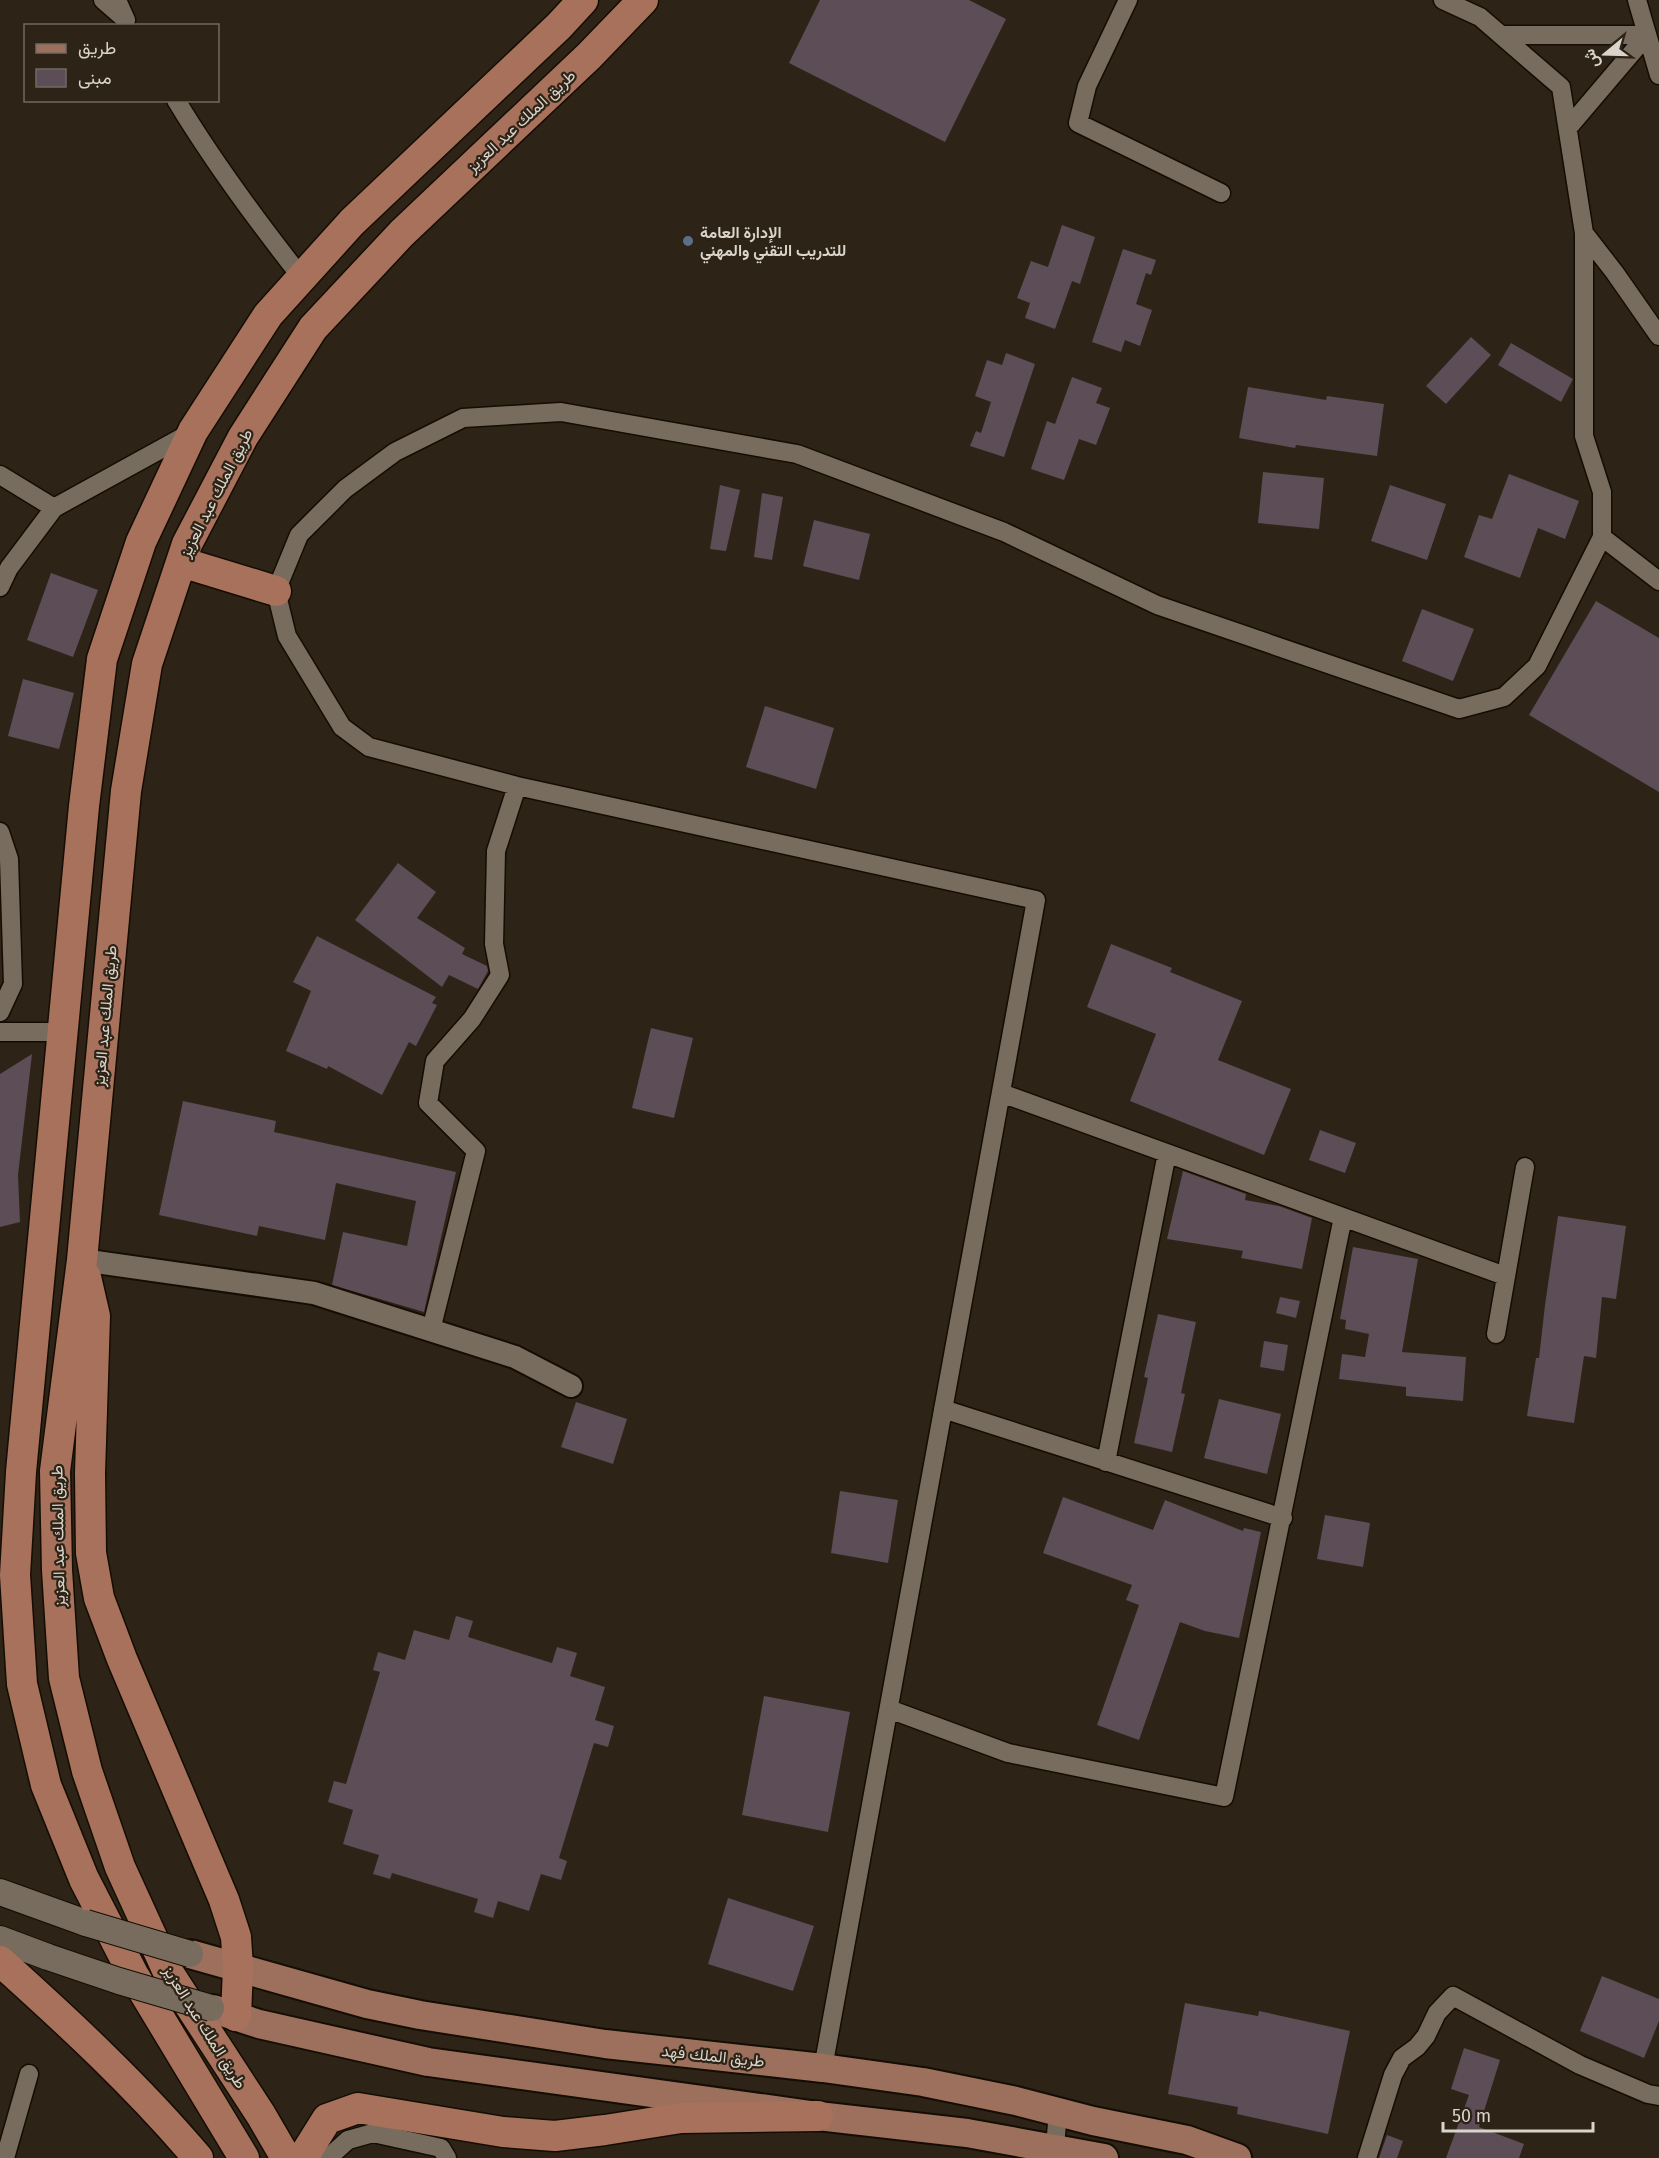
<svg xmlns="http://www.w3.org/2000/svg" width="1659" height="2158" viewBox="0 0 1659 2158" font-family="'Fira Sans',Vazirmatn,sans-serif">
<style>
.building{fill:#5c4d57}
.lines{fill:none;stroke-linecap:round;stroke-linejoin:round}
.minor-casing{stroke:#150d03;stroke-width:21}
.tertiary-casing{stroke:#150d03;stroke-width:26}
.secondary-casing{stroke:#150d03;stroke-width:28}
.primary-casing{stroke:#150d03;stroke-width:32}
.trunk-casing{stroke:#150d03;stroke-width:33}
.minor{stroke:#786c5e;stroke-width:18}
.tertiary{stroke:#786c5e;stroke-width:22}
.secondary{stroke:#786c5e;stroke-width:26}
.primary{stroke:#9c705c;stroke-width:28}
.trunk{stroke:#a8715c;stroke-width:30}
.secondary-bridge-casing{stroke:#150d03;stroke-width:28;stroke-linecap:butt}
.secondary-bridge{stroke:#786c5e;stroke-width:26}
.service-dot{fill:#5c6f8a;stroke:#2d2417;stroke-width:2}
.labels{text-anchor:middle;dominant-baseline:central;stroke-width:4.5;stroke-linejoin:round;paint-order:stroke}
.street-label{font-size:16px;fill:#dad4cb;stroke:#2d2417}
.poi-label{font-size:16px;font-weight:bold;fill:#dad4cb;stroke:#2d2417;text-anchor:start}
</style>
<rect width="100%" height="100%" fill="#2d2417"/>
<path class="building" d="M 820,0 L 969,0 L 1006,19 L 945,142 L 789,63 Z
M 1062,225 L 1095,237 L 1080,284 L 1072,281 L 1055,329 L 1025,318 L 1030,303 L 1017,298 L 1031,261 L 1048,267 Z
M 1123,249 L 1156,260 L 1151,275 L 1146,273 L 1136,304 L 1152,310 L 1140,346 L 1125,340 L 1121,352 L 1092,342 Z
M 1471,337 L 1491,355 L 1446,404 L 1426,386 Z
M 1511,343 L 1573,379 L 1561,402 L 1498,365 Z
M 1006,353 L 1035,364 L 1004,457 L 970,446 L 976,431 L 981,433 L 991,402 L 975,396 L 987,360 L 1002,365 Z
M 1072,377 L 1102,388 L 1096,403 L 1110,408 L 1096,445 L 1079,439 L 1064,480 L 1031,469 L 1047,421 L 1055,424 Z
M 1248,387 L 1326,400 L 1327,396 L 1384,404 L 1377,456 L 1296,445 L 1295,448 L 1239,438 Z
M 1263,472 L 1324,478 L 1319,529 L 1258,523 Z
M 1509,474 L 1579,501 L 1565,539 L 1538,528 L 1520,578 L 1464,557 L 1479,515 L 1492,519 Z
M 720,485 L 740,490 L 726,551 L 710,549 Z
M 1390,485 L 1446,504 L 1427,560 L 1371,541 Z
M 762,493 L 783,497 L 772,560 L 754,557 Z
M 814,520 L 870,534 L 859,580 L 803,566 Z
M 51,573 L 98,590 L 73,657 L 27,640 Z
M 1596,601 L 1659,638 L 1659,792 L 1529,715 Z
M 1422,609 L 1474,629 L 1453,681 L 1402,661 Z
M 23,679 L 74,693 L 59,749 L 8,736 Z
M 765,706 L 834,728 L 816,789 L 746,767 Z
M 398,863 L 436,892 L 417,918 L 465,948 L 462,954 L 487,966 L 488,971 L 478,989 L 449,975 L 442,987 L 355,920 Z
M 317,936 L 436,997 L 432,1003 L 437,1005 L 416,1046 L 409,1042 L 382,1095 L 328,1066 L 327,1069 L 286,1051 L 311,991 L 293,982 Z
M 1111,944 L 1172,968 L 1170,972 L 1242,1001 L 1218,1060 L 1291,1089 L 1264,1155 L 1130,1101 L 1156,1034 L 1087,1007 Z
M 651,1028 L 693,1038 L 674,1118 L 632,1108 Z
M 32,1054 L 18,1175 L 20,1222 L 0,1227 L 0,1074 Z
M 183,1101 L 276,1121 L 274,1132 L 456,1172 L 424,1312 L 332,1285 L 343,1232 L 407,1246 L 416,1201 L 336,1183 L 325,1240 L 259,1226 L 257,1236 L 159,1215 Z
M 1320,1130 L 1356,1143 L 1345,1173 L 1309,1160 Z
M 1183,1171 L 1246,1194 L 1245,1200 L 1279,1206 L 1312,1218 L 1302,1269 L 1241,1258 L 1243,1251 L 1167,1239 Z
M 1558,1216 L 1626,1226 L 1616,1299 L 1602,1297 L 1596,1358 L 1584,1356 L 1574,1423 L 1527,1416 L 1536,1358 L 1539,1358 L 1545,1305 Z
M 1353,1247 L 1418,1259 L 1402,1352 L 1466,1357 L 1463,1401 L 1406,1396 L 1406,1387 L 1339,1379 L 1342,1354 L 1365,1357 L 1369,1334 L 1345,1329 L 1346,1320 L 1340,1319 Z
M 1280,1297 L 1300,1301 L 1296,1318 L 1276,1313 Z
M 1158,1314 L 1196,1322 L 1181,1393 L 1185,1394 L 1172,1452 L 1134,1443 L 1148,1378 L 1144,1377 Z
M 1264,1341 L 1288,1345 L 1284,1371 L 1260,1367 Z
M 1219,1399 L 1281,1414 L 1267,1474 L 1204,1458 Z
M 576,1402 L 627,1419 L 613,1464 L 561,1447 Z
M 840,1491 L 898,1500 L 888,1563 L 831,1553 Z
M 1063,1497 L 1153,1530 L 1165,1500 L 1243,1531 L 1244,1528 L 1261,1532 L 1239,1638 L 1205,1631 L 1180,1622 L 1139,1740 L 1097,1725 L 1139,1605 L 1126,1600 L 1132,1585 L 1043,1553 Z
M 1325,1515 L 1370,1523 L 1363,1567 L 1317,1559 Z
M 456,1616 L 473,1621 L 468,1637 L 552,1663 L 557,1647 L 577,1653 L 570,1676 L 605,1687 L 595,1720 L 614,1726 L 608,1747 L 594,1743 L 559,1858 L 567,1861 L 561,1880 L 541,1874 L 529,1911 L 498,1901 L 493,1918 L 474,1912 L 478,1899 L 392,1873 L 390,1879 L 373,1874 L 379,1855 L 343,1844 L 353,1810 L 328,1802 L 334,1781 L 346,1784 L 380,1672 L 373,1670 L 378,1652 L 405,1660 L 414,1630 L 449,1640 Z
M 764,1696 L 850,1712 L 828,1832 L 742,1815 Z
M 728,1898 L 814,1926 L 793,1991 L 708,1964 Z
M 1602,1976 L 1659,1999 L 1659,2021 L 1644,2058 L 1580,2031 Z
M 1185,2003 L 1258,2016 L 1259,2011 L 1350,2031 L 1328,2134 L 1237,2114 L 1238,2107 L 1168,2094 Z
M 1464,2048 L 1500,2060 L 1479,2127 L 1524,2144 L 1519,2158 L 1446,2158 L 1469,2095 L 1451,2089 Z
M 1387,2135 L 1403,2141 L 1397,2158 L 1379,2158 Z"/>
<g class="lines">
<defs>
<path id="minor" d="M 103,0 L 126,20 L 117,0
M 1128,0 L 1087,86 L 1078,123 L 1221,193
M 1637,0 L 1659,75
M 1501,35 L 1647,35 L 1568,128
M 176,100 C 214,163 257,221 302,278
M 1584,233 L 1615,273 L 1659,336
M 0,475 L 54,508
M 1602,537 L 1659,581
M 0,587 L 9,568 L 54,508 L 192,432
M 0,832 L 9,859 L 13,984 L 0,1012
M 0,1032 L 63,1032
M 1001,1093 L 1505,1276
M 431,1330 L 476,1151 L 428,1103 L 435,1061 L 472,1019 L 500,975 L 494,944 L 496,851 L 517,786
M 1496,1334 L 1525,1167
M 943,1409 L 1283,1518
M 1106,1462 L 1167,1153
M 889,1709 L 1008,1753 L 1224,1797 L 1343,1217
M 823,2068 L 1036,900 L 517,786 L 369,747 L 342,727 L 287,636 L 276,591 L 299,535 L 345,489 L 395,452 L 463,418 L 561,412 L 797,454 L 1004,532 L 1157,605 L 1459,709 L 1504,697 L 1537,666 L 1602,537 L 1602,492 L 1584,436 L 1584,233 L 1561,87 L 1480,17 L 1443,0
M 5,2158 L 29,2074
M 328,2158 L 348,2140 L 373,2133 L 441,2148 L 447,2158
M 1054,2158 L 1058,2112
M 1367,2158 L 1393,2075 L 1402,2058 L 1417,2047 L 1426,2036 L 1437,2013 L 1453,1996 L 1580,2065 L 1648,2094 L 1659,2096"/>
<path id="tertiary" d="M 82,1260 L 314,1293 L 515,1357 L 571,1386"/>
<path id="secondary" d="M 0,1892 L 86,1923
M 0,1939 L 48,1957"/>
<path id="primary" d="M 190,1954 L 367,2004 L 420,2015 L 605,2044 L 823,2068 L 923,2082 L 1016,2101 L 1093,2121 L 1187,2140 L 1237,2158
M 213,2009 L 259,2024 L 428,2062 L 818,2116 L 967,2133 L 1104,2158"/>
<path id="trunk" d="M 181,562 L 276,591
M 86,1277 L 95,1316 L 90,1473 L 91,1553 L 99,1598 L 122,1659 L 224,1900 L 236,1937 L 238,1968 L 236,2016
M 0,1961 C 69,2023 138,2087 198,2158
M 244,2158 L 133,1974 L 84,1879 L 46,1785 L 22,1684 L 15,1575 L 21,1472 L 84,806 L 102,659 L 141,542 L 193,431 L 268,315 L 352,222 L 559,26 L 583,0
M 286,2158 L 261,2115 L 168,1972 L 120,1867 L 87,1771 L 64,1678 L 57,1570 L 55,1471 L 82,1260 L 126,791 L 147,664 L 187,544 L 243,437 L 313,328 L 402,233 L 589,56 L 643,0
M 306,2158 L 307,2151 L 327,2119 L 358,2108 L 503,2132 L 555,2136 L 605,2130 L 681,2118 L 818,2116"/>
</defs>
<use href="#minor" class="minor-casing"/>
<use href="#tertiary" class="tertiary-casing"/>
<use href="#secondary" class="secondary-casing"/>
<use href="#primary" class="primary-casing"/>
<use href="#trunk" class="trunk-casing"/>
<use href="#minor" class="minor"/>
<use href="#tertiary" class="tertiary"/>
<use href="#secondary" class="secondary"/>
<use href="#primary" class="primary"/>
<use href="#trunk" class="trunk"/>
<defs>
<path id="secondary-bridge" d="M 86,1923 L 190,1954
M 48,1957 L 119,1981 L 211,2008"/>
</defs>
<use href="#secondary-bridge" class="secondary-bridge-casing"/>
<use href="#secondary-bridge" class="secondary-bridge"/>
</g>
<circle class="service-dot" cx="688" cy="241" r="6"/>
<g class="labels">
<g class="street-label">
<text transform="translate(521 121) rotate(-43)">طريق الملك عبد العزيز</text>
<text transform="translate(216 493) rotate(-63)">طريق الملك عبد العزيز</text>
<text transform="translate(105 1016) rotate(-85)">طريق الملك عبد العزيز</text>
<text transform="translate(58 1536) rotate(-91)">طريق الملك عبد العزيز</text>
<text transform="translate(205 2027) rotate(58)">طريق الملك عبد العزيز</text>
<text transform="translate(713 2056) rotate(6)">طريق الملك فهد</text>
</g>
<g class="poi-label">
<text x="700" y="232">الإدارة العامة<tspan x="700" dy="18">للتدريب التقني والمهني</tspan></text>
</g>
</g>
<rect x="24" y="24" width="195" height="78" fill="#2d2417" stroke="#726a5f" stroke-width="1.5"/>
<rect x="36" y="44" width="30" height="9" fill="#9c705c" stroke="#726a5f" stroke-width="1.5"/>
<text x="78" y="54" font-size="18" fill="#dad4cb">طريق</text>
<rect x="36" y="69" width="30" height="18" fill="#5c4d57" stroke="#726a5f" stroke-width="1.5"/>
<text x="78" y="84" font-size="18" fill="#dad4cb">مبنى</text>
<g transform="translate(1605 54) rotate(251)" stroke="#2d2417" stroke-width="4.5" paint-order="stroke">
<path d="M0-4.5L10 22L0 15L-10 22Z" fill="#dad4cb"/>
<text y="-9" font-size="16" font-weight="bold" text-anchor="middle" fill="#dad4cb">ش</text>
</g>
<path d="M1443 2122v9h150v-9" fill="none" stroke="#dad4cb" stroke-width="3"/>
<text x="1452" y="2122" font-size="18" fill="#dad4cb" stroke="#2d2417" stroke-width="4.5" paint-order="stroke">50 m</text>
</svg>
